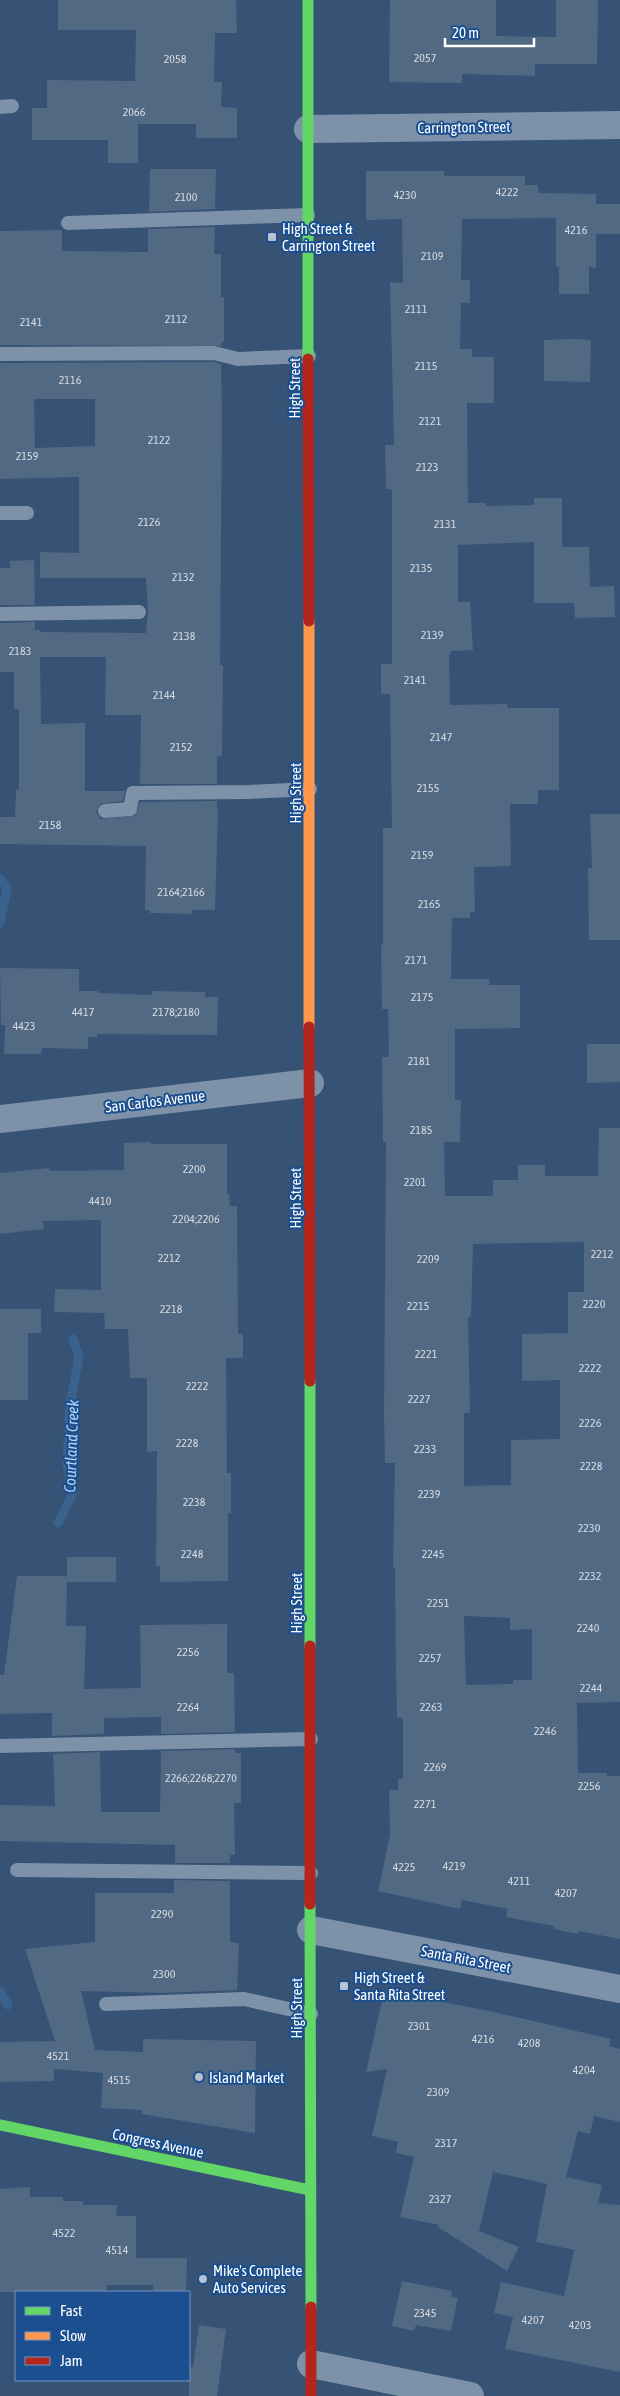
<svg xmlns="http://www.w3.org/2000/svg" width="620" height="2396" viewBox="0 0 620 2396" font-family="'Asap Condensed',sans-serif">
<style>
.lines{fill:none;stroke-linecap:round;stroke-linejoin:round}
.stream{stroke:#3b618d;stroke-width:9}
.building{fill:#526984;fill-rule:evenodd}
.lane{stroke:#7d92a8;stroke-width:14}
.street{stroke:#7d92a8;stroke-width:28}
.fast{stroke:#63d668;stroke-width:11}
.slow{stroke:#ff974d;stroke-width:11}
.jam{stroke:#b3261e;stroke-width:11}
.poi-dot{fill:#b9c2ce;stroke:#1b4f8f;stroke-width:2}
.labels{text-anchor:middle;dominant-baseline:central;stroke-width:4;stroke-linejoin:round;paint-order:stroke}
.number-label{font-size:12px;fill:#d4dae0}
.street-label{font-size:15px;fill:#fff;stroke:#1b4f8f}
.poi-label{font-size:15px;fill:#fff;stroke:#1b4f8f;text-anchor:start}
.water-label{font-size:16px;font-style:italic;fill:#b5d3f5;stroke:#1b4f8f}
</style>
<rect width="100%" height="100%" fill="#365274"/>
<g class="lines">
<path class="stream" d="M 0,878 L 7,889 L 0,923
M 58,1523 L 73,1493 L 67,1465 L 70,1404 L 79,1357 L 73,1339
M 0,1991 L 8,2005"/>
</g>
<path class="building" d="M 58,0 L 236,0 L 237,33 L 215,33 L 214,82 L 222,82 L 221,107 L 237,108 L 237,138 L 196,138 L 196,124 L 138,124 L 138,163 L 108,163 L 108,140 L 32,140 L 32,108 L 47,108 L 47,80 L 135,81 L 136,30 L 58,30 Z
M 390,0 L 496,0 L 496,36 L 556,37 L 556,0 L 598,0 L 597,64 L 535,64 L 535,76 L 462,74 L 462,83 L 389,82 Z
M 150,169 L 216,169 L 215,209 L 149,212 Z
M 366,171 L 444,171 L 444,176 L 525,176 L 525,185 L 538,185 L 538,193 L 596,194 L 596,204 L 620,204 L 620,234 L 596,234 L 596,268 L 589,267 L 589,294 L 559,294 L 559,267 L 556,267 L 556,218 L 462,219 L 461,280 L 470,280 L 470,303 L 461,303 L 460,349 L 472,349 L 472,357 L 494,357 L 494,403 L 467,403 L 468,503 L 486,503 L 486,506 L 534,505 L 534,498 L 562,498 L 562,547 L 589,547 L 590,587 L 614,586 L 615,617 L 575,618 L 574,603 L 534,603 L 534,542 L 458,545 L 458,602 L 470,602 L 473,650 L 451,651 L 451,654 L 449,654 L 450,705 L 507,704 L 508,708 L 559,708 L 559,790 L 538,790 L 538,804 L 510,804 L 511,866 L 474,867 L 475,912 L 470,912 L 470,918 L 452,918 L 451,979 L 489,979 L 489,985 L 520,985 L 520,1028 L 455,1029 L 455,1100 L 461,1100 L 460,1142 L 444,1142 L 445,1196 L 493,1196 L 493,1180 L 518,1180 L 518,1165 L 545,1165 L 545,1176 L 598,1176 L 599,1128 L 620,1128 L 620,1702 L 577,1703 L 578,1773 L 607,1773 L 607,1776 L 620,1776 L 620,1939 L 579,1931 L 578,1934 L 554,1929 L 554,1926 L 506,1917 L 508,1909 L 462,1900 L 460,1909 L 378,1891 L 390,1835 L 389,1790 L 398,1790 L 398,1779 L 403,1779 L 403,1718 L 397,1718 L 396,1673 L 395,1567 L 393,1567 L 395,1463 L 385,1463 L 384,1417 L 386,1142 L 383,1142 L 382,1057 L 389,1057 L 388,1009 L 382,1009 L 381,945 L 383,945 L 383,828 L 392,828 L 390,694 L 381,694 L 381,664 L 392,664 L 392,489 L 386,489 L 385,445 L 394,445 L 390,282 L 403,283 L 402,219 L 366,220 ZM 584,1242 L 584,1292 L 568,1292 L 568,1333 L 522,1334 L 522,1381 L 560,1380 L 560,1439 L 511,1440 L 511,1485 L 464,1486 L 464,1413 L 470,1413 L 468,1317 L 471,1317 L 473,1244 ZM 464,1616 L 510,1618 L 510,1630 L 532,1629 L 532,1680 L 513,1680 L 513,1684 L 466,1685 Z
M 215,227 L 214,254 L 221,254 L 221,297 L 224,297 L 224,342 L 221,342 L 221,346 L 0,345 L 0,231 L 62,230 L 62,251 L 148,252 L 148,229 Z
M 574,339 L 591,340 L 590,382 L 544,381 L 544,340 Z
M 213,362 L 221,364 L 222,414 L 220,665 L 223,665 L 222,756 L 217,756 L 217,784 L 140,784 L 141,715 L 105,715 L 106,657 L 40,657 L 41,724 L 85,723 L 85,791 L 125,791 L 123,801 L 100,804 L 96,812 L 101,819 L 135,816 L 140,802 L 217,801 L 217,808 L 218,808 L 215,910 L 192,910 L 192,914 L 150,913 L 150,910 L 145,910 L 146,846 L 0,844 L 0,817 L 15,817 L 16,790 L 19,790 L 19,709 L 14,709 L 14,672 L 0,672 L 0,623 L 35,622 L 35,630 L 40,630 L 40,632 L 146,633 L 148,612 L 146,578 L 40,578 L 40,552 L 79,553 L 79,477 L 0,479 L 0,363 ZM 34,399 L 95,399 L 95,446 L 35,448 Z
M 34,560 L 35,605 L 0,605 L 0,568 L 10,568 L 10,561 Z
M 590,814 L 620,814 L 620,940 L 589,940 L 588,868 L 592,868 Z
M 0,968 L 79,969 L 79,991 L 98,991 L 98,993 L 152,995 L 152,991 L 205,992 L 205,997 L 218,997 L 217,1035 L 97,1034 L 97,1037 L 88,1037 L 88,1049 L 42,1048 L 41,1054 L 4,1054 L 5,1025 L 1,1025 Z
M 587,1044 L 620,1044 L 620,1082 L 587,1083 Z
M 151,1142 L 151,1144 L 227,1144 L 227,1194 L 229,1194 L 230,1206 L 237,1206 L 238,1334 L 243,1334 L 243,1358 L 226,1358 L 227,1473 L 231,1473 L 231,1513 L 228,1513 L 228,1581 L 160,1582 L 160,1566 L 156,1566 L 157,1451 L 147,1452 L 147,1378 L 130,1378 L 128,1329 L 105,1329 L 104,1313 L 54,1312 L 55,1289 L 101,1290 L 101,1220 L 43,1221 L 44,1229 L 0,1234 L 0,1173 L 49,1168 L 50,1171 L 124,1170 L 124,1143 Z
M 0,1309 L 41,1309 L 41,1333 L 28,1333 L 28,1400 L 0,1400 Z
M 67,1557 L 116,1557 L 116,1582 L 67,1582 L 66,1626 L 86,1626 L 84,1689 L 141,1688 L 140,1625 L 227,1624 L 227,1673 L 234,1673 L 235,1732 L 161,1734 L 161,1717 L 104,1718 L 104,1734 L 52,1736 L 52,1713 L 0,1714 L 0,1675 L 4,1675 L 17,1576 L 67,1576 Z
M 235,1749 L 235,1753 L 241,1753 L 241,1803 L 234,1803 L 235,1855 L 230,1855 L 230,1863 L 175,1863 L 175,1845 L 0,1841 L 0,1805 L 55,1806 L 53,1754 L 100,1752 L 101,1812 L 160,1812 L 161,1751 Z
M 174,1880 L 230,1881 L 230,1942 L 239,1943 L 237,1990 L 162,1993 L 81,1991 L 95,2050 L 143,2052 L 143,2039 L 256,2041 L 255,2133 L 142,2114 L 142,2110 L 101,2108 L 103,2073 L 54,2069 L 54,2081 L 0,2082 L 0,2042 L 55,2041 L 25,1949 L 95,1942 L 95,1893 L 174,1893 Z
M 384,1991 L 485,2010 L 611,2039 L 609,2046 L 620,2049 L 620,2122 L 594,2116 L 590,2134 L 578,2131 L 566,2177 L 602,2185 L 598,2203 L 620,2205 L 620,2372 L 505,2349 L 513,2317 L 494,2313 L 501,2282 L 564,2296 L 574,2250 L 536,2242 L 547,2184 L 493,2172 L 479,2231 L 519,2247 L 507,2271 L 438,2227 L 439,2225 L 400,2217 L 414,2157 L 396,2153 L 398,2142 L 372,2136 L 387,2069 L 366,2072 Z
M 30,2187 L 30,2197 L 63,2197 L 63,2201 L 83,2201 L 83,2205 L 117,2205 L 116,2216 L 136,2216 L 136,2258 L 187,2258 L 186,2292 L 153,2292 L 153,2285 L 107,2285 L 106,2292 L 0,2292 L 0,2189 Z
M 402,2281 L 452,2291 L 451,2297 L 458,2298 L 451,2331 L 416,2325 L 414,2331 L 392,2326 Z
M 199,2325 L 226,2329 L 217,2396 L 189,2396 L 189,2367 L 193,2367 Z"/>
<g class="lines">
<path class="lane" d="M 0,107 L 12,106
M 68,223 L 308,215
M 0,354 L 214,353 L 238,359 L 309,356
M 0,513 L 27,513
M 0,614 L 139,612
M 105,811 L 130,809 L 133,793 L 248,792 L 310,789
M 0,1746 L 311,1739
M 17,1870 L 311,1873
M 106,2004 L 244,1999 L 311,2014"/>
<path class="street" d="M 308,129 L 620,125
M 0,1119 L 310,1083
M 311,1930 L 620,1989
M 311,2364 L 470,2396"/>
<path class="fast" d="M 308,0 L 308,359
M 310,1381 L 310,1646
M 310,1904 L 311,2307
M 0,2125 L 310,2190"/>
<path class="slow" d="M 309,621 L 309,1027"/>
<path class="jam" d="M 308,359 L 309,621
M 309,1027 L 310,1381
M 310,1646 L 310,1904
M 311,2307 L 311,2396"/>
</g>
<g class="poi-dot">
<rect x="267" y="232" width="10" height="10" rx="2.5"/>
<rect x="339" y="1981" width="10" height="10" rx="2.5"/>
<circle cx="199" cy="2077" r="5"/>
<circle cx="203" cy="2279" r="5"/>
</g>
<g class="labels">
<g class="number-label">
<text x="425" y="58">2057</text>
<text x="175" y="59">2058</text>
<text x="134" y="112">2066</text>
<text x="507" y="192">4222</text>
<text x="405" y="195">4230</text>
<text x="186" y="197">2100</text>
<text x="576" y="230">4216</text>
<text x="432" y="256">2109</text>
<text x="416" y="309">2111</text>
<text x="176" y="319">2112</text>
<text x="31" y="322">2141</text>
<text x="426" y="366">2115</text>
<text x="70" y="380">2116</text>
<text x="430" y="421">2121</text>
<text x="159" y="440">2122</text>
<text x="27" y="456">2159</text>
<text x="427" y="467">2123</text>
<text x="149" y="522">2126</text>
<text x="445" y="524">2131</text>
<text x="421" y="568">2135</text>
<text x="183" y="577">2132</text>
<text x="432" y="635">2139</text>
<text x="184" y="636">2138</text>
<text x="20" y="651">2183</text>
<text x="415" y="680">2141</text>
<text x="164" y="695">2144</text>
<text x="441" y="737">2147</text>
<text x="181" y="747">2152</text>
<text x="428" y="788">2155</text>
<text x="50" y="825">2158</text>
<text x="422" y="855">2159</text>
<text x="181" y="892">2164;2166</text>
<text x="429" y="904">2165</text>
<text x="416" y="960">2171</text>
<text x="422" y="997">2175</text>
<text x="83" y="1012">4417</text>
<text x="176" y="1012">2178;2180</text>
<text x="24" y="1026">4423</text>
<text x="419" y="1061">2181</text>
<text x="421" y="1130">2185</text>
<text x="194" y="1169">2200</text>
<text x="415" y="1182">2201</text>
<text x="100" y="1201">4410</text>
<text x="196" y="1219">2204;2206</text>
<text x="602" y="1254">2212</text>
<text x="169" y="1258">2212</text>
<text x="428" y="1259">2209</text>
<text x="594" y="1304">2220</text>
<text x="418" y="1306">2215</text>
<text x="171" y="1309">2218</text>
<text x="426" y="1354">2221</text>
<text x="590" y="1368">2222</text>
<text x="197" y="1386">2222</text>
<text x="419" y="1399">2227</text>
<text x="590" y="1423">2226</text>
<text x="187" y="1443">2228</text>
<text x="425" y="1449">2233</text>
<text x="591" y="1466">2228</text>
<text x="429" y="1494">2239</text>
<text x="194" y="1502">2238</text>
<text x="589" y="1528">2230</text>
<text x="192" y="1554">2248</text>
<text x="433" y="1554">2245</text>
<text x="590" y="1576">2232</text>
<text x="438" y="1603">2251</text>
<text x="588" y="1628">2240</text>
<text x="188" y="1652">2256</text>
<text x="430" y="1658">2257</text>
<text x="591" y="1688">2244</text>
<text x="188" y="1707">2264</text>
<text x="431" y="1707">2263</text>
<text x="545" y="1731">2246</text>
<text x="435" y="1767">2269</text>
<text x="201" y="1778">2266;2268;2270</text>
<text x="589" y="1786">2256</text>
<text x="425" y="1804">2271</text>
<text x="454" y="1866">4219</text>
<text x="404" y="1867">4225</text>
<text x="519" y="1881">4211</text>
<text x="566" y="1893">4207</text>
<text x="162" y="1914">2290</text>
<text x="164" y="1974">2300</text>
<text x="419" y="2026">2301</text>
<text x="483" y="2039">4216</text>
<text x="529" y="2043">4208</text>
<text x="58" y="2056">4521</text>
<text x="584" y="2070">4204</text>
<text x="119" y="2080">4515</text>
<text x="438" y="2092">2309</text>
<text x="446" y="2143">2317</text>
<text x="440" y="2199">2327</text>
<text x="64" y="2233">4522</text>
<text x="117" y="2250">4514</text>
<text x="425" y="2313">2345</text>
<text x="533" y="2320">4207</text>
<text x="580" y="2325">4203</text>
</g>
<g class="street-label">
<text transform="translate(464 127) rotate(-1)">Carrington Street</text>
<text transform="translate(294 388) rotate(-90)">High Street</text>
<text transform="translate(295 793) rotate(-90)">High Street</text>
<text transform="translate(155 1101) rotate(-7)">San Carlos Avenue</text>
<text transform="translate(295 1198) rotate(-90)">High Street</text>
<text transform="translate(296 1603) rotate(-90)">High Street</text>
<text transform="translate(466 1959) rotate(11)">Santa Rita Street</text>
<text transform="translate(296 2008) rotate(-90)">High Street</text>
<text transform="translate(158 2143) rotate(12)">Congress Avenue</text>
</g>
<g class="poi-label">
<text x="282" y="228">High Street &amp;<tspan x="282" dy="17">Carrington Street</tspan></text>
<text x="354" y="1977">High Street &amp;<tspan x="354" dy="17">Santa Rita Street</tspan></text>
<text x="209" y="2077">Island Market</text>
<text x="213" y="2270">Mike's Complete<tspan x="213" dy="17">Auto Services</tspan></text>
</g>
<g class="water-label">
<text transform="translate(71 1446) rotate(-88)">Courtland Creek</text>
</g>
</g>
<rect x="15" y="2291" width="175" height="90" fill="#1b4f8f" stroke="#7695bc"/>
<rect x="25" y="2307" width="25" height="8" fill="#63d668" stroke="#7695bc"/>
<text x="60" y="2316" font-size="15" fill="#ffffff">Fast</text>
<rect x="25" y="2332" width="25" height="8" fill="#ff974d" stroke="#7695bc"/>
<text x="60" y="2341" font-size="15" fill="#ffffff">Slow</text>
<rect x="25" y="2357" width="25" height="8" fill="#b3261e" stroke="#7695bc"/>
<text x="60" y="2366" font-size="15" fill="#ffffff">Jam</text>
<path d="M445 38v8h89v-8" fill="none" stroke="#ffffff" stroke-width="2.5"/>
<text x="452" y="38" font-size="15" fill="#ffffff" stroke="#1b4f8f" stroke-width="4" paint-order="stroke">20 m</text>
</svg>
